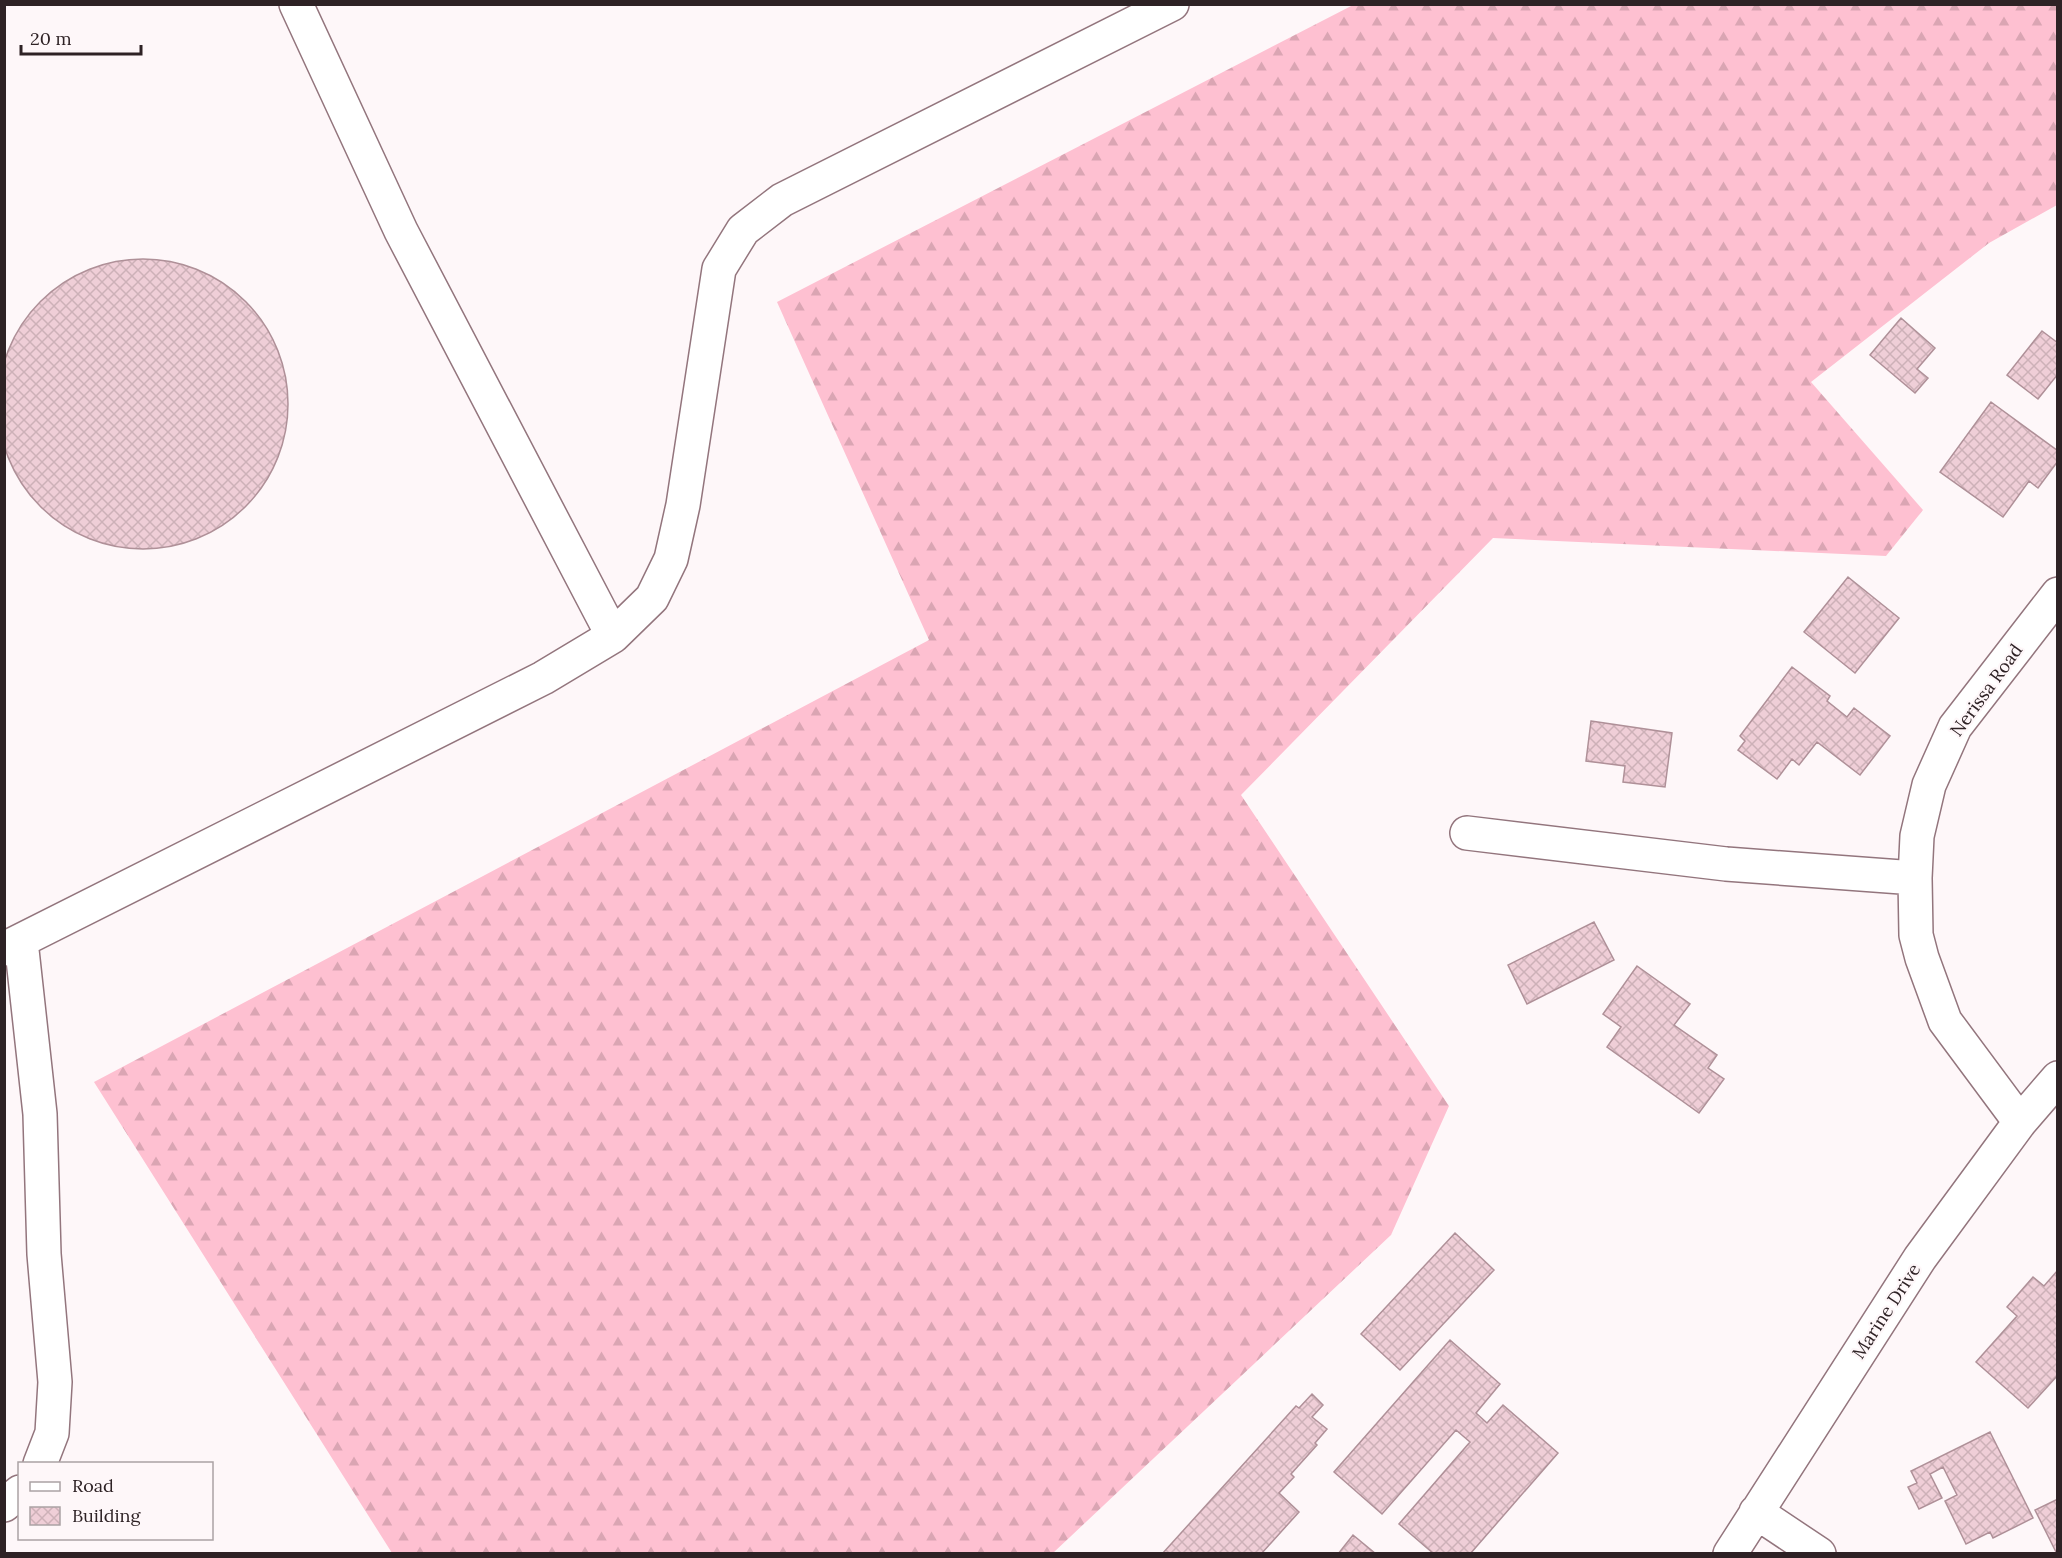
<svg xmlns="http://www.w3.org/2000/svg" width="2062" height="1558" viewBox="0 0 2062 1558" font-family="Lora,serif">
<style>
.forest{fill:url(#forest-firs)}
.building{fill:url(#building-cross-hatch);stroke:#af9098;stroke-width:1.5}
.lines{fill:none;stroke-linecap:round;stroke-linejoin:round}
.minor-casing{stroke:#93757d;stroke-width:36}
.minor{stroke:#fff;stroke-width:33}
.labels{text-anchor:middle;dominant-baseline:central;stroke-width:4.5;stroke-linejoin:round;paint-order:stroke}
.street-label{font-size:18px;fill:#2e2225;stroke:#fef7f9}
</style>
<defs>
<pattern id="forest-firs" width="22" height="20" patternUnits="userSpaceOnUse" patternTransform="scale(1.5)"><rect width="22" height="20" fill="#fec0d1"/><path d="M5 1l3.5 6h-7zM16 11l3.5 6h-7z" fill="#daa5b3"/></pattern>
<pattern id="building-cross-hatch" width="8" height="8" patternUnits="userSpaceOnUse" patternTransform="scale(1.5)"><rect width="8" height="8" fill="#efced7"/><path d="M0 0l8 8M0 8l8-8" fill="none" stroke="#cdb1b8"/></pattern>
</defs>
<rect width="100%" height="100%" fill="#fef7f9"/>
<path class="forest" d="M 1355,4 L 2057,5 L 2057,205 L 1989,243 L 1811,382 L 1923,510 L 1886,556 L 1493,538 L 1241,795 L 1449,1106 L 1391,1235 L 1053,1553 L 392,1553 L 94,1082 L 929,640 L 777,302 Z"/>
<path class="building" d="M-2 404a145 145 0 1 1 290 0a145 145 0 1 1-290 0Z
M 1901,318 L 1935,348 L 1917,369 L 1928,378 L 1915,393 L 1870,355 Z
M 2042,331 L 2058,343 L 2058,374 L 2038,399 L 2007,375 Z
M 1991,402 L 2058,451 L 2058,461 L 2038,488 L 2029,481 L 2003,517 L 1940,472 Z
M 1848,577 L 1899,618 L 1855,673 L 1804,632 Z
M 1792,667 L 1830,696 L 1827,701 L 1847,717 L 1854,708 L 1890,736 L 1860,775 L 1817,742 L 1799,765 L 1792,759 L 1777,779 L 1738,750 L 1745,741 L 1740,736 Z
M 1591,721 L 1672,733 L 1665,787 L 1623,782 L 1625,766 L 1586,761 Z
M 1594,922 L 1614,960 L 1527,1004 L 1508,965 Z
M 1637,966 L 1690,1004 L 1674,1025 L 1717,1055 L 1708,1068 L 1724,1079 L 1699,1113 L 1607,1047 L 1621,1027 L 1603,1014 Z
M 1455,1233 L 1494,1270 L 1400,1370 L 1361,1334 Z
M 2058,1270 L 2058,1375 L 2028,1408 L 1976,1362 L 2017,1316 L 2007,1307 L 2033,1277 L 2044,1286 Z
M 1450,1340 L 1500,1384 L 1476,1413 L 1487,1423 L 1503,1405 L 1558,1453 L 1470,1554 L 1434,1554 L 1399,1524 L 1470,1442 L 1456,1430 L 1382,1514 L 1334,1472 Z
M 1312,1394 L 1323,1405 L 1312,1417 L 1327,1429 L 1315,1443 L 1317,1445 L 1291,1474 L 1294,1477 L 1279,1493 L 1299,1512 L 1261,1554 L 1162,1554 L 1296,1406 L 1299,1408 Z
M 1990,1432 L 2033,1518 L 1993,1538 L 1990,1532 L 1966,1544 L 1945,1501 L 1957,1495 L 1943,1467 L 1930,1474 L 1942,1498 L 1919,1509 L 1908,1487 L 1917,1483 L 1911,1471 Z
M 2058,1499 L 2058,1554 L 2057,1554 L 2035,1510 Z
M 1353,1535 L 1376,1554 L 1338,1554 Z"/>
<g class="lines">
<defs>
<path id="minor" d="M 296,4 L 401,231 L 613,636
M 1467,833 L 1726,864 L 1915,878
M 21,941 L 40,1114 L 44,1254 L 55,1382 L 52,1433 L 40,1464
M 4,949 L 543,678 L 613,636 L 652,598 L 671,559 L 683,505 L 719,269 L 743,230 L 782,200 L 1172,4
M 2020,1122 L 1945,1021 L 1922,958 L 1916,935 L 1915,878 L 1917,836 L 1929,785 L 1955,727 L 2058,594
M 4,1505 L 20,1492
M 1756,1512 L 1819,1554
M 1730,1554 L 1920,1258 L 2020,1122 L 2058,1078"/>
</defs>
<use href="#minor" class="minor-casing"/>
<use href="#minor" class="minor"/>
</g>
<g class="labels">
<g class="street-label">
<text transform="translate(1986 690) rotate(-54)">Nerissa Road</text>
<text transform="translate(1886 1311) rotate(-57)">Marine Drive</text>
</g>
</g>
<rect width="2062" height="1558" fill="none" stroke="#2e2225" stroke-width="12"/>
<rect x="18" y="1462" width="195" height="78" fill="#fef7f9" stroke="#aba2a4" stroke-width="1.5"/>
<rect x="30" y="1482" width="30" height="9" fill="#ffffff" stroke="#aba2a4" stroke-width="1.5"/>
<text x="72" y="1492" font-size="18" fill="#2e2225">Road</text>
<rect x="30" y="1507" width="30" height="18" fill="url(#building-cross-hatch)" stroke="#aba2a4" stroke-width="1.5"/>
<text x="72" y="1522" font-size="18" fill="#2e2225">Building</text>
<path d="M21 45v9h120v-9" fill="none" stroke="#2e2225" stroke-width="3"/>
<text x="30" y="45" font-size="18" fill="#2e2225" stroke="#fef7f9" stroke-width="4.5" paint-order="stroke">20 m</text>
</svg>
